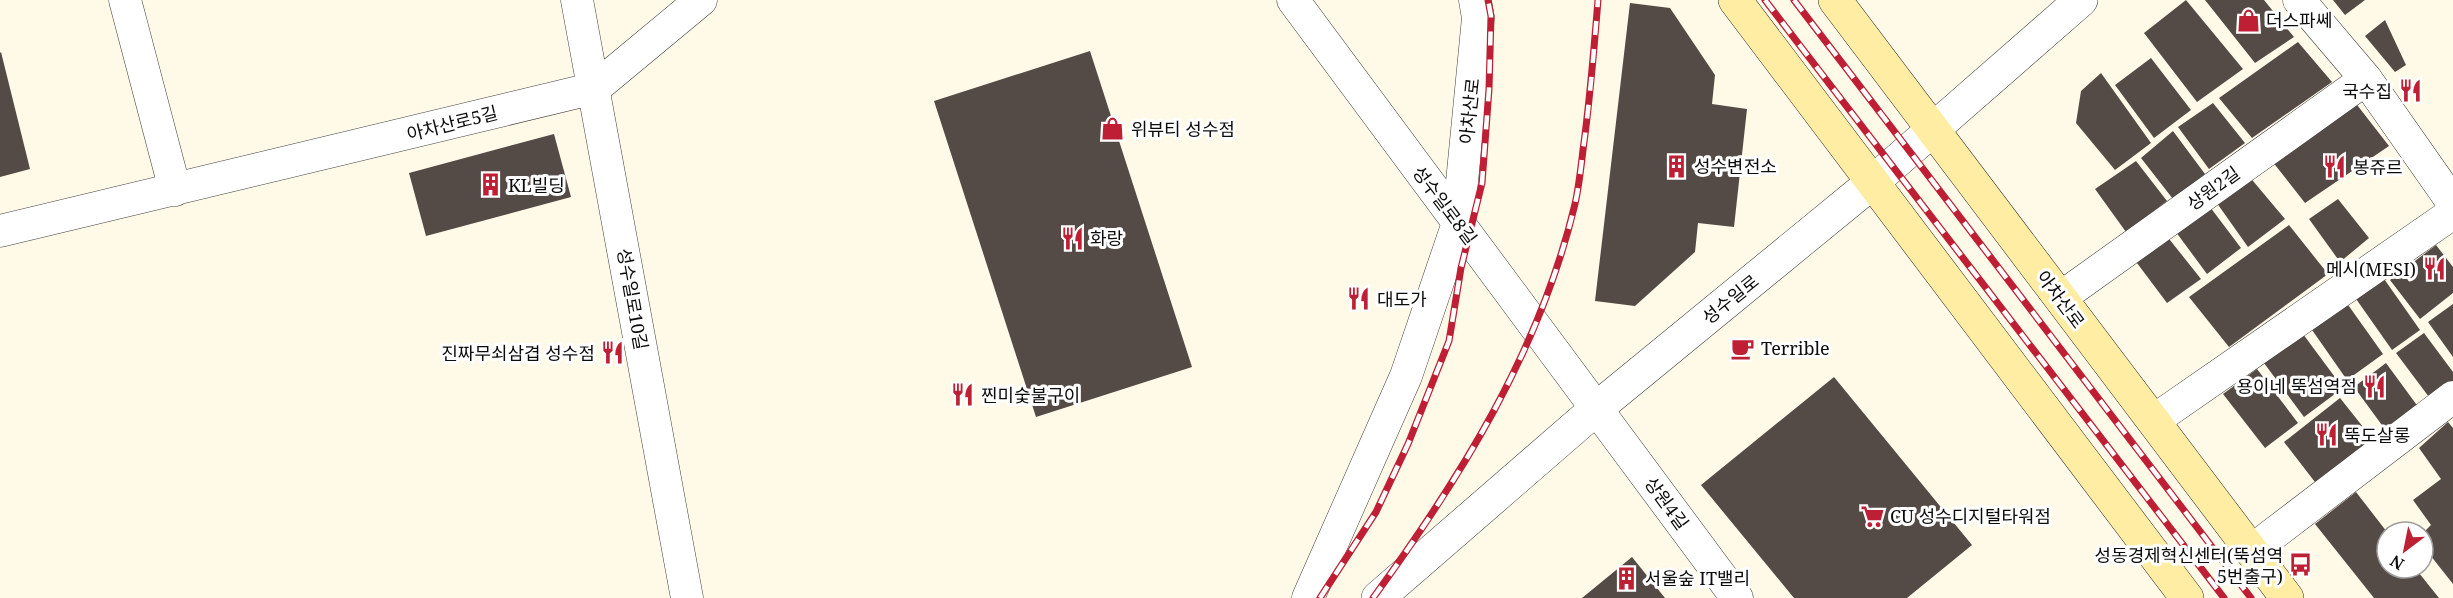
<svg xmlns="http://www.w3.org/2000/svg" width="2453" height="598" viewBox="0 0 2453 598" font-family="'Noto Serif','Noto Sans KR',serif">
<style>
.building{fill:#544b47}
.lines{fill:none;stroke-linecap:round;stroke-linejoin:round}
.minor-casing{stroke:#3e3e3e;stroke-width:33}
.tertiary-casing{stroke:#3e3e3e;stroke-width:34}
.secondary-casing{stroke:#2d2d2d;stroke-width:34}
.minor{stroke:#fff;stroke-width:32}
.tertiary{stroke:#fff;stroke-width:33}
.secondary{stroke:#ffeda3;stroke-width:33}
.rail-casing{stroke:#be1f34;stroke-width:7}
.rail{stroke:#fff;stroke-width:4.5;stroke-dasharray:14;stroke-linecap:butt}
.labels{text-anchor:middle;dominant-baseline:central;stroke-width:6;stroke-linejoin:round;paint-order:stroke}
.poi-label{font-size:18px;fill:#0b0b0b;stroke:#fff;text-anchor:start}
.street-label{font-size:18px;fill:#0b0b0b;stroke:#fff}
</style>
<rect width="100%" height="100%" fill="#fff9e8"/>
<path class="building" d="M 2186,0 L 2243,69 L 2197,102 L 2144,33 Z
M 2205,0 L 2264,0 L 2294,37 L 2255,63 Z
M 2333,0 L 2365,0 L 2345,15 Z
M 1630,3 L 1670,8 L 1715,75 L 1712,104 L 1747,109 L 1734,227 L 1698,223 L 1695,252 L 1635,306 L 1595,301 Z
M 2385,20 L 2406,65 L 2395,72 L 2365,36 Z
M 2298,42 L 2332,82 L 2252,138 L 2219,98 Z
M 1090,51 L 1192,367 L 1036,417 L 934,101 Z
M 1,52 L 30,169 L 0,177 L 0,53 Z
M 2151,58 L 2191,110 L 2154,138 L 2115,85 Z
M 2101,73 L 2151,143 L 2115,170 L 2076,123 L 2081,91 Z
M 2354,101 L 2389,146 L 2305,203 L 2272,161 Z
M 2213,103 L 2245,143 L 2209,169 L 2178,127 Z
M 2173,131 L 2205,174 L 2173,199 L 2141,158 Z
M 554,134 L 571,197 L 426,236 L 409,173 Z
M 2136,161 L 2167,201 L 2126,232 L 2095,189 Z
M 2248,175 L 2285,219 L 2248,247 L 2214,199 Z
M 2338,199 L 2369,238 L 2340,262 L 2309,219 Z
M 2207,203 L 2241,248 L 2207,274 L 2173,228 Z
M 2289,225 L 2328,274 L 2229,347 L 2189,297 Z
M 2166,235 L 2201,279 L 2167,303 L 2134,259 Z
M 2436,245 L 2453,267 L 2453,293 L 2420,319 L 2390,280 Z
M 2382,276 L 2420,330 L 2392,350 L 2354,296 Z
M 2346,302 L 2383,354 L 2347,380 L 2310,327 Z
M 2453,304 L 2453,357 L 2428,322 Z
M 2424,333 L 2453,372 L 2453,385 L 2432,401 L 2396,353 Z
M 2303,334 L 2343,388 L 2304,417 L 2264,363 Z
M 2386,363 L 2419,408 L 2387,432 L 2354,387 Z
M 2257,369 L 2298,423 L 2265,448 L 2223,394 Z
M 1834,377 L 1972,545 L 1907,598 L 1794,598 L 1701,485 Z
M 2340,398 L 2375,442 L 2318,486 L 2284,442 Z
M 2448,422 L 2453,428 L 2453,584 L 2423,546 L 2423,533 L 2431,525 L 2413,500 L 2441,479 L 2419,448 Z
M 2356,492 L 2387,532 L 2387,568 L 2415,568 L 2439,598 L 2374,598 L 2315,524 Z
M 1632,557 L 1665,598 L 1582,598 Z"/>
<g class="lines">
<defs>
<path id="minor" d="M 125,0 L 175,190
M 577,0 L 687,598
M 1293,0 L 1737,598
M 2299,0 L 2366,79 L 2453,203
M 0,231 L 595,88 L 701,0
M 2060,298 L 2366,79
M 2153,421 L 2453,213
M 2251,551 L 2453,397
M 1308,598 L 1406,376 L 1458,223 L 1478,18 L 1475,0"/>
<path id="tertiary" d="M 1378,598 L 1597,408 L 1874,181 L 2081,0"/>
<path id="secondary" d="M 1735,0 L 2187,598
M 1835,0 L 2287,598"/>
</defs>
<use href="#minor" class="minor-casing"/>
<use href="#tertiary" class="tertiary-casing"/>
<use href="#secondary" class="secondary-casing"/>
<use href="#minor" class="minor"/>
<use href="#tertiary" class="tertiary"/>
<use href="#secondary" class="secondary"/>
<defs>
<path id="rail" d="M 1765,0 L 2224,598
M 1794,0 L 2251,598
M 1320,598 L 1376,512 L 1408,444 L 1449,341 L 1461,268 L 1482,183 L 1489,89 L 1491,16 L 1488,0
M 1373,598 C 1461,477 1540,351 1575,204 C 1579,186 1581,167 1583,150 C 1590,100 1594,50 1598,0"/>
</defs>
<use href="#rail" class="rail-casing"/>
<use href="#rail" class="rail"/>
</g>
<defs>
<symbol id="shop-bare" viewBox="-9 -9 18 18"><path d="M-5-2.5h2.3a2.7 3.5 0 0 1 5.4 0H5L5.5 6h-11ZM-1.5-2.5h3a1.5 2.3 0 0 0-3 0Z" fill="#be1f34" stroke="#fff" stroke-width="2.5" paint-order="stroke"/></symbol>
<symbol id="restaurant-bare" viewBox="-9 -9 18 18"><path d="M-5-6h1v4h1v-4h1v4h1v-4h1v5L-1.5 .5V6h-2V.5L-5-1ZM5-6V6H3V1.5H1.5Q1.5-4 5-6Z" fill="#be1f34" stroke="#fff" stroke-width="2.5" paint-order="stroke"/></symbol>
<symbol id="building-bare" viewBox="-9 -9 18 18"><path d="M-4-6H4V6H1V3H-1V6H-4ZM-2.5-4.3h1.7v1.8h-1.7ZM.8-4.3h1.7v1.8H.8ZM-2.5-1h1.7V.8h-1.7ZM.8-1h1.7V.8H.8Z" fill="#be1f34" stroke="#fff" stroke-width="2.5" paint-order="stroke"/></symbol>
<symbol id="cafe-bare" viewBox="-9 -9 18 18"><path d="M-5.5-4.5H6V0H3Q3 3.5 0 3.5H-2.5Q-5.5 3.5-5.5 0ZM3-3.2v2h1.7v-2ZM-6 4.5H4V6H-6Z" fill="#be1f34" stroke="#fff" stroke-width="2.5" paint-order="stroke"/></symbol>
<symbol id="supermarket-bare" viewBox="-9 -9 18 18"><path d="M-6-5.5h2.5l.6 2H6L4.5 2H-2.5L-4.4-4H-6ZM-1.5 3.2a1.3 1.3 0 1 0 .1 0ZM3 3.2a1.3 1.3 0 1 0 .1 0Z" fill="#be1f34" stroke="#fff" stroke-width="2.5" paint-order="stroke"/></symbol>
<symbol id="bus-bare" viewBox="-9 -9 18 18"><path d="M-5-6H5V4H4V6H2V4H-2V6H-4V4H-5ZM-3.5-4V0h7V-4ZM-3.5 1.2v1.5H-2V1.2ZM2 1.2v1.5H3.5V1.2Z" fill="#be1f34" stroke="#fff" stroke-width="2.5" paint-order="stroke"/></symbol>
</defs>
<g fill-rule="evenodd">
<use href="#shop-bare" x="2232" y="4" width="33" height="33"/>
<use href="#restaurant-bare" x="2394" y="74" width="33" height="33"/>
<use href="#shop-bare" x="1096" y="112" width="33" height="33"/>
<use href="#building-bare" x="1660" y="150" width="33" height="33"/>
<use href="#restaurant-bare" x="2318" y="150" width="33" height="33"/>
<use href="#building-bare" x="474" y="168" width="33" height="33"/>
<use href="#restaurant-bare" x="1056" y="222" width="33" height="33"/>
<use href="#restaurant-bare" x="2418" y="252" width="33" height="33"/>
<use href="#restaurant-bare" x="1342" y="282" width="33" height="33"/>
<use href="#cafe-bare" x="1726" y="332" width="33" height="33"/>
<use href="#restaurant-bare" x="596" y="336" width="33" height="33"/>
<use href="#restaurant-bare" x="2358" y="370" width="33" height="33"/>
<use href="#restaurant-bare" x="946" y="378" width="33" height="33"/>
<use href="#restaurant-bare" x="2310" y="418" width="33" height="33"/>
<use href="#supermarket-bare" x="1856" y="500" width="33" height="33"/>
<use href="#bus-bare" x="2284" y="548" width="33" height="33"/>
<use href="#building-bare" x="1610" y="562" width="33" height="33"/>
</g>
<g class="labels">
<g class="poi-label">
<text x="2266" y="20">더스파쎄</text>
<text x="2392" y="91" text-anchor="end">국수집</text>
<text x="1131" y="129">위뷰티 성수점</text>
<text x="1694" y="166">성수변전소</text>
<text x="2353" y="167">봉쥬르</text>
<text x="508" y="185">KL빌딩</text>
<text x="1090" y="238">화랑</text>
<text x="2416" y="269" text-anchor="end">메시(MESI)</text>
<text x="1377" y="299">대도가</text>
<text x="1761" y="348">Terrible</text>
<text x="595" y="353" text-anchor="end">진짜무쇠삼겹 성수점</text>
<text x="2357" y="386" text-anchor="end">용이네 뚝섬역점</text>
<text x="981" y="395">찐미숯불구이</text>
<text x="2344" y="435">뚝도살롱</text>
<text x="1890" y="516">CU 성수디지털타워점</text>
<text x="2283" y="555" text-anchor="end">성동경제혁신센터(뚝섬역<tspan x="2283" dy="21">5번출구)</tspan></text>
<text x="1645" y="578">서울숲 IT밸리</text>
</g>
<g class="street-label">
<text transform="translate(1469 111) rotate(-84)">아차산로</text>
<text transform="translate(452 123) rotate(-14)">아차산로5길</text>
<text transform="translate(2213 188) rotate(-36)">상원2길</text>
<text transform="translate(1445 205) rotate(53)">성수일로8길</text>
<text transform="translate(633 299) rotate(80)">성수일로10길</text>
<text transform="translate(1730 299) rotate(-39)">성수일로</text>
<text transform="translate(2061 299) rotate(53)">아차산로</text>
<text transform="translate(1667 503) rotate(54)">상원4길</text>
</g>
</g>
<g transform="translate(2405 550) rotate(212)"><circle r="28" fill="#ffffff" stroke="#9d9d9d" stroke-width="1.5"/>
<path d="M0-4.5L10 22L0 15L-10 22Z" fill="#be1f34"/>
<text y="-9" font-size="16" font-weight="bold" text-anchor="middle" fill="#0b0b0b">N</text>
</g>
</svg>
